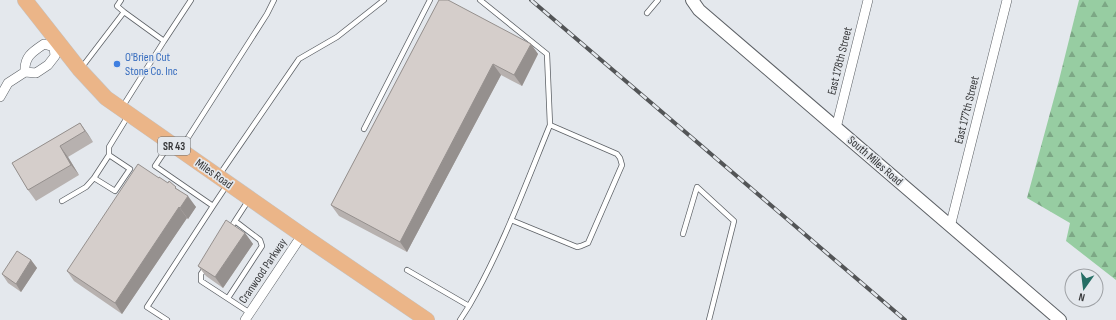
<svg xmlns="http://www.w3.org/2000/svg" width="1116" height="320" viewBox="0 0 1116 320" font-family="'Sofia Sans Condensed',sans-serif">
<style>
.forest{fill:url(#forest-firs)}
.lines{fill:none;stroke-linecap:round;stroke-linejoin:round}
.service-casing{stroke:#5d6166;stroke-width:6}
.minor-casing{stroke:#5d6166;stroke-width:10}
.tertiary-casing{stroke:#5d6166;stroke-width:14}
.primary-casing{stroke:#c3c3c4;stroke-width:16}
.service{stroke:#fff;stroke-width:4.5}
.minor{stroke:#fff;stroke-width:9}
.tertiary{stroke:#fff;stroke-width:12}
.primary{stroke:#ebb588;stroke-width:15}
.rail-casing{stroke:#535557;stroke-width:4}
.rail{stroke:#e4e8ed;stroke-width:2.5;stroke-dasharray:8;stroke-linecap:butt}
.wall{fill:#b7b1af}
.shaded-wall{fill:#95908e}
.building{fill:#d5cecb;stroke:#95908e}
.shop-dot{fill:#3f7fe0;stroke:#e4e8ed;stroke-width:1.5}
.labels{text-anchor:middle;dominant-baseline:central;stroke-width:3.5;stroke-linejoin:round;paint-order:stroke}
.shield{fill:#e4e8ed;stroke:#6a6c6f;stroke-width:1}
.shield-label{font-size:11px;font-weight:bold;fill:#363739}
.shop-label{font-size:12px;fill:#366cbe;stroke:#e4e8ed;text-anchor:start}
.street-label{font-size:12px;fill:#363739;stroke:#e4e8ed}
</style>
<defs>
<pattern id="forest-firs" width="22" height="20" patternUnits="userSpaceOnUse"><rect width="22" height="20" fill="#97cda2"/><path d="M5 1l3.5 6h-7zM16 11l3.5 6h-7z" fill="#7ca785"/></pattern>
</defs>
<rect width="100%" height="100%" fill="#e4e8ed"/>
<path class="forest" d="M 1079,0 L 1116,0 L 1116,280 L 1066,241 L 1070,223 L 1027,198 L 1059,80 Z"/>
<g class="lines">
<defs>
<path id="service" d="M 480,0 L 547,54 L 550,125
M 647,13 L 658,0
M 164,41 L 191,0
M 82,67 L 124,12 L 117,6 L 121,0
M 123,106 L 164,41 L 124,12
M 364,129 L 430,0
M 169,145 L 155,166 L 213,206 L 227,185
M 182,147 L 267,14 L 274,0
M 109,155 L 130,169 L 115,191 L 94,178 L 109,155 L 109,147 L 128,116
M 220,174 L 299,59 L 337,37 L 384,0
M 62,201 L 86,187 L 94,178
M 230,229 L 235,221
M 683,234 L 697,187 L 734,221 L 709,320
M 205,268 L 201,274 L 201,281 L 250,313
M 407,270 L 469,306 L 460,320
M 228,298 L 262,246 L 260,240 L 235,221 L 248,201
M 469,306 C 502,249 525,186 550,125 L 617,154 L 620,158 L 622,165 L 588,243 L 581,246 L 577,247 L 511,220
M 167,320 L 147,307 L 213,206"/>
<path id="minor" d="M 44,44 L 54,47 L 55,56 L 48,65 L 36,73 L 25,72 C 24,57 32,52 44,44 Z
M 0,97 L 8,83 L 25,72
M 836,128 L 868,0
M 950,227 L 1007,0
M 245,320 L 302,235"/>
<path id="tertiary" d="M 692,0 L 699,10 L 1060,320"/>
<path id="primary" d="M 25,0 L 80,70 L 106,98 L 302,235 L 427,320"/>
</defs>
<use href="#service" class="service-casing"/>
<use href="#minor" class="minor-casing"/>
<use href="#tertiary" class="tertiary-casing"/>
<use href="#primary" class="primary-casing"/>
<use href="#service" class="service"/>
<use href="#minor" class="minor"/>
<use href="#tertiary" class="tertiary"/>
<use href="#primary" class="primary"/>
<defs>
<path id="rail" d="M 531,0 L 905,320"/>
</defs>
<use href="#rail" class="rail-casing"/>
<use href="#rail" class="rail"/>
</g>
<path class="wall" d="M 439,0 L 531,44 L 538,54 L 522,86 L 501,75 L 407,252 L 339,216 L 331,205 Z
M 80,123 L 93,142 L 68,157 L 79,175 L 36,201 L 28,190 L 12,163 Z
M 159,178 L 179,190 L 196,207 L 188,219 L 187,218 L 122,314 L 74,281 L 67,271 Z
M 245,233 L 253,244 L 223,288 L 206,276 L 198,266 Z
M 31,260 L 37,268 L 21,292 L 8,283 L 2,274 Z"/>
<path class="shaded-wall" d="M 531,44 L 538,54 L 522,86 L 514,75 Z
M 493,64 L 501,75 L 407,252 L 400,242 Z
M 80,123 L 88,134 L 93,142 L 85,131 Z
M 60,146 L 68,157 L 79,175 L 71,165 Z
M 188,196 L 196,207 L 188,219 L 180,208 Z
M 179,207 L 187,218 L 122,314 L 115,303 Z
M 245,233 L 253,244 L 223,288 L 215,277 Z
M 31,260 L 37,268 L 21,292 L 16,284 Z"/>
<path class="building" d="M 439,0 L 448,0 L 531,44 L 514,75 L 493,64 L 400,242 L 331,205 Z
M 80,123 L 85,131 L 60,146 L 71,165 L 28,190 L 12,163 Z
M 138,164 L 159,178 L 159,177 L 168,183 L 169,181 L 176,187 L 175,188 L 188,196 L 180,208 L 179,207 L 115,303 L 67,271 Z
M 226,220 L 245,233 L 215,277 L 198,266 Z
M 17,251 L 31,260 L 16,284 L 2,274 Z"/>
<circle class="shop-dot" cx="117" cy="64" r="4"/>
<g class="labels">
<rect class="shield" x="158" y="137" width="32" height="18" rx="3"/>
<g class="shield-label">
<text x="174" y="146">SR 43</text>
</g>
<g class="shop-label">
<text x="125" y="57">O'Brien Cut<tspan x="125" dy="14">Stone Co. Inc</tspan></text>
</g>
<g class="street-label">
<text transform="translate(840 61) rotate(-76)">East 178th Street</text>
<text transform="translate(967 110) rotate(-76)">East 177th Street</text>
<text transform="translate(875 161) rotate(41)">South Miles Road</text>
<text transform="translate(214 174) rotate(35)">Miles Road</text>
<text transform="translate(263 271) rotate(-56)">Cranwood Parkway</text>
</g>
</g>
<g transform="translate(1084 288) rotate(194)"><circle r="19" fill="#e4e8ed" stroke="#9ea1a5"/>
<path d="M0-3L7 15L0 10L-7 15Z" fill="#266e65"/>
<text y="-6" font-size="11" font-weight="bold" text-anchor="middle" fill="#363739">N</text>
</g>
</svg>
